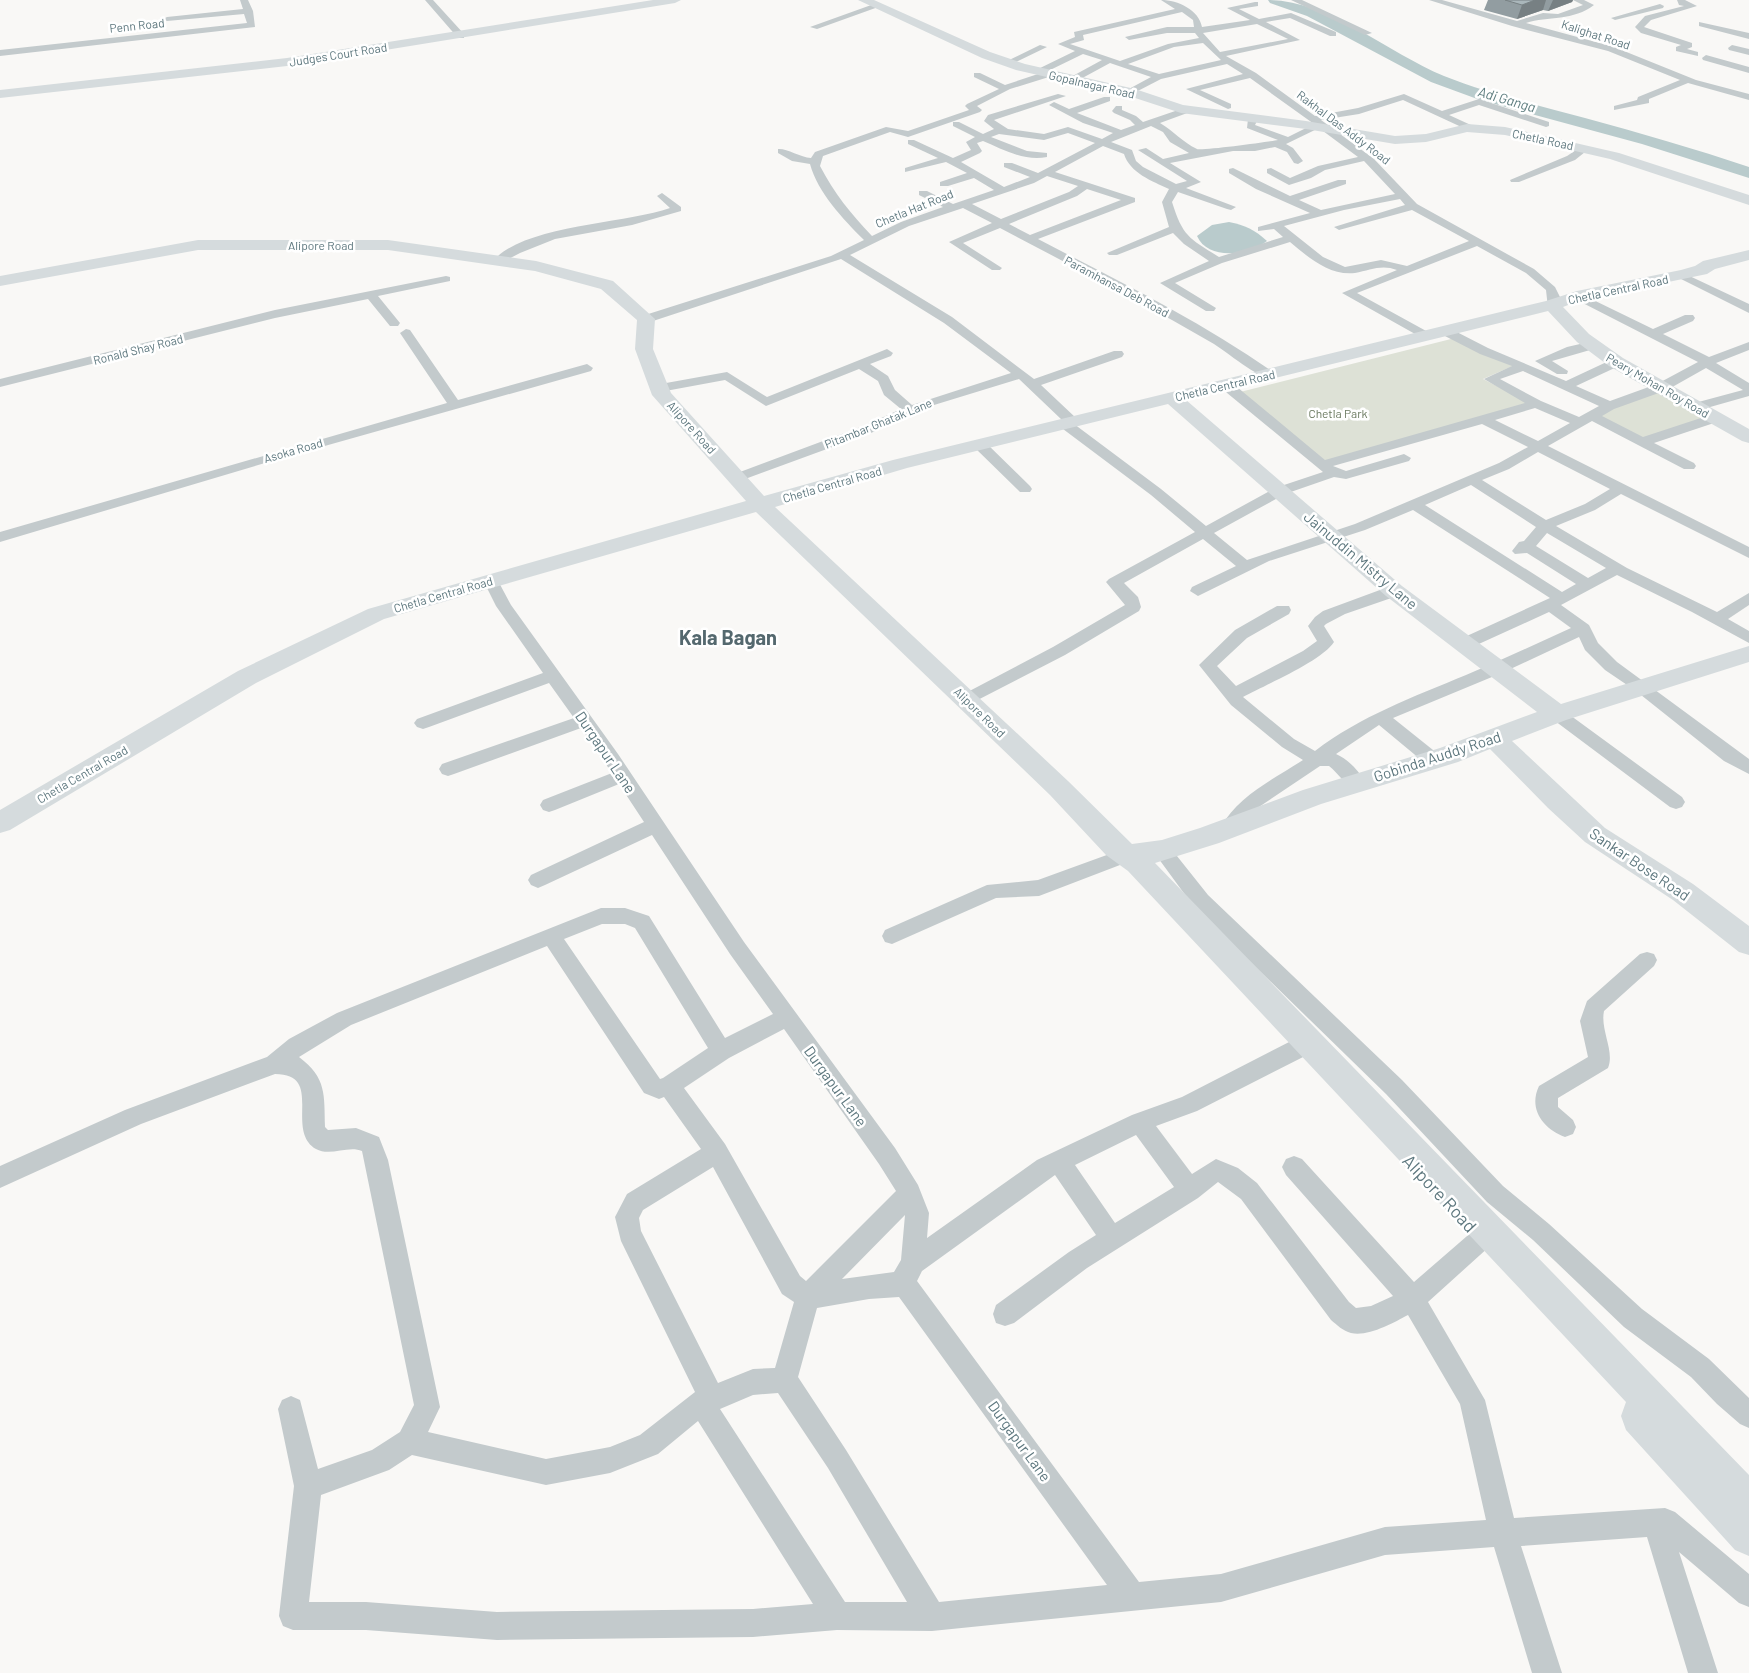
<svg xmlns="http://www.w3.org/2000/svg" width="1749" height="1673" viewBox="0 0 1749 1673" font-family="Barlow,sans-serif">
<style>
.green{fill:#dde1d6}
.water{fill:#b9cbcc}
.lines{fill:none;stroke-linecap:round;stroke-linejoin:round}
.river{fill:#b9cbcc;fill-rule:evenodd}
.street{fill:#c3cacc;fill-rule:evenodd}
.secondary{fill:#d5dbdd;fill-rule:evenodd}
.wall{fill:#929da1}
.shaded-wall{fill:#778083}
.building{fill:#aab7bb;stroke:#778083}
.labels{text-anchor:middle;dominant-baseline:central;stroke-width:5;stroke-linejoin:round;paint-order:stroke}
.far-street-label{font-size:12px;fill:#5d777e;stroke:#fff}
.far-park-label{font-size:12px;fill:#6b7a60;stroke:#fff}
.far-water-label{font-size:14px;font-style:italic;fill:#5c7c7e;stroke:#fff}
.street-label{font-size:15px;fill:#5d777e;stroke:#fff}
.near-street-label{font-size:18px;fill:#5d777e;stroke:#fff}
.district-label{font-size:20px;font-weight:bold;fill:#54686e;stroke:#fff}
</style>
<rect width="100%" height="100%" fill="#f9f8f6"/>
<path class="green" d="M 1455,338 L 1515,365 L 1483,379 L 1530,403 L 1327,462 L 1236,393 Z
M 1662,389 L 1709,417 L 1640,440 L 1596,417 L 1613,407 Z"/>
<path class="water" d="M 1229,222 C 1245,225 1255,230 1267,241 C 1249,255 1208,261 1197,236 L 1212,225 Z"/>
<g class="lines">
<path class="river" d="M 1268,0 C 1328,0 1388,53 1444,76 C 1489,94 1538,105 1585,118 C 1641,133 1695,149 1749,167 L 1749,178 L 1642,144 L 1480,100 L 1431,82 L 1307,16 L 1270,3 Z"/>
<path class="street" d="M 240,0 L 248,0 L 253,11 L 255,27 L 0,56 L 0,50 L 247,23 L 244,14 L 167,21 L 163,19 L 167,17 L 243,9 Z
M 425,0 L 433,0 L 464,34 L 464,38 L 458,38 Z
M 1161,0 C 1178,0 1199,10 1202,27 L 1250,20 L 1227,8 L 1255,2 L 1258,2 L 1258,6 L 1239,9 L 1259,19 L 1291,13 L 1336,32 L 1336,36 L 1330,36 L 1290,18 L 1266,22 L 1300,40 L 1226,56 L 1256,73 L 1315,116 L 1358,108 L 1404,94 L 1442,111 L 1479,99 L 1549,122 L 1549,126 L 1546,127 L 1479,105 L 1449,115 L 1473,126 L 1473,130 L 1470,131 L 1403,100 L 1359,114 L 1321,120 L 1374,159 L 1417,204 L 1534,269 L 1555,287 L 1560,297 L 1556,308 L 1548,308 L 1546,290 L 1526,273 L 1477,246 L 1357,293 L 1428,332 L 1430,335 L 1428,338 L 1424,339 L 1342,293 L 1397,270 C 1382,264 1370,270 1355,273 C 1329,276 1308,257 1290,242 L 1222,263 L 1175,283 L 1216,308 L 1214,311 L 1206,311 L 1160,283 L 1209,261 L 1184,244 L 1173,233 L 1117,255 L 1109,255 L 1107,253 L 1169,227 L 1162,202 L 1169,189 C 1152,181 1130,173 1124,154 L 1103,146 L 1055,172 L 1135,198 L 1135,202 L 1038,239 C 1118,281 1199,320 1273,372 L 1274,375 L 1273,378 C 1261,381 1227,352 1214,344 C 1144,303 1072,266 1000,228 L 963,243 L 1002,268 L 1000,270 L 992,270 L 949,242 L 992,223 L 963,208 L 909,226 L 850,255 L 952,317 L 1034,379 L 1114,351 L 1122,351 L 1124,354 L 1122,357 L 1041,385 L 1076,418 L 1078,421 L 1074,424 L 1161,489 L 1206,526 L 1275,488 L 1323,472 L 1221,388 L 1220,385 L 1221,382 L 1231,382 L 1325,460 L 1525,403 L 1484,379 L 1512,366 L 1480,354 L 1441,334 L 1439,331 L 1441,328 L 1449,328 L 1488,348 L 1566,381 L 1613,359 L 1621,359 L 1623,362 L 1621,365 L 1576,386 L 1610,401 L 1657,384 L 1698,362 L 1573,298 L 1573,294 L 1581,294 L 1653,329 L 1685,315 L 1693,315 L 1695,318 L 1693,321 L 1663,334 L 1709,357 L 1749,342 L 1749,350 L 1716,363 L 1749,383 L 1749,396 L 1696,411 L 1691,410 L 1689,407 L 1691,404 L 1743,390 L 1706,368 L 1667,390 L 1614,409 L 1602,416 L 1643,437 L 1710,415 L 1720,415 L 1722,418 L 1720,421 L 1654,443 L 1694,463 L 1696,466 L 1694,469 L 1684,469 L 1592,421 L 1548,446 L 1749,547 L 1749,558 L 1621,494 L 1595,510 L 1556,526 L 1627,568 L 1717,612 L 1749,593 L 1749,605 L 1728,619 L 1749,631 L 1749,643 L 1692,612 L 1617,575 L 1561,605 L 1589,625 L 1598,643 L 1617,662 L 1749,759 L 1749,774 L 1724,761 L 1636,691 L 1605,670 L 1585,650 L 1579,637 L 1504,672 L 1393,718 L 1438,754 L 1441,759 L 1438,764 L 1432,765 L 1426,764 L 1379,725 L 1336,754 C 1348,759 1359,771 1365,782 L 1362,787 C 1347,791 1340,774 1329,766 L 1320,766 L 1256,809 L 1237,832 L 1230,834 L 1223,832 L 1221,827 C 1238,796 1274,779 1303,760 L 1282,747 L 1231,705 L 1199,665 L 1235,630 L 1277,606 L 1289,606 L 1291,610 L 1289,614 L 1247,638 L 1217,666 L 1236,686 L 1303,651 L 1317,641 L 1308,626 L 1315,617 L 1323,611 L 1388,587 L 1400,587 L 1402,591 L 1400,595 L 1345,614 L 1326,624 L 1324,626 L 1334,642 C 1322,661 1265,685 1243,697 L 1294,739 L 1315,751 C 1361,716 1413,697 1466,675 C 1501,660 1536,644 1571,628 L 1549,612 L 1470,648 L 1458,648 L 1456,644 L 1458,640 L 1550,598 L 1413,510 L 1365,530 L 1269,561 L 1198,596 L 1190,591 L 1192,587 L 1236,566 L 1203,539 L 1124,583 L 1138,597 L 1141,607 L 1139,611 L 1065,655 L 966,706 L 960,704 L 958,700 L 960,696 L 1053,647 L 1125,605 L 1106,582 L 1109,579 L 1195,532 L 1151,495 L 1059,426 L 1057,423 L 1062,420 L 1019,379 L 934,405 L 876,431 L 737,482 L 730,478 L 732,475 L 866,425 L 901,409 L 884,395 L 878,381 L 859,369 L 766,406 L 725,380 L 660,392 L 655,391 L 654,388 L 655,385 L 727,372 L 767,397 L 887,349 L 893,353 L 891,356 L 870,364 L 888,376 L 895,390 L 912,405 L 1011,373 L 944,323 L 841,259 L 650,322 L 646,323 L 640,319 L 642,316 L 831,256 L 864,240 C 843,219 818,193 810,164 L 792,161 L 778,153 L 778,149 C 786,148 800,157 811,158 L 815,152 L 886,127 L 908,131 L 969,110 L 965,106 L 967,104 L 999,89 L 974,77 L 974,73 L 980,73 L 1005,85 L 1038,74 L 1035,72 L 1036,70 L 1075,51 L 1058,44 L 1075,37 L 1074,32 L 1175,9 ZM 1182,12 L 1193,20 L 1194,27 L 1167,27 L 1125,37 L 1129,40 L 1167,33 L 1195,33 L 1199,38 L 1168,44 L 1120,61 L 1070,44 L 1084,40 L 1083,35 ZM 1257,24 L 1288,39 L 1220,52 L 1203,33 ZM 1203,43 L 1221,60 L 1159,74 L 1128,64 L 1174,47 ZM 1083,54 L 1102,60 L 1069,78 L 1069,82 L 1075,82 L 1110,63 L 1151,77 L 1127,90 L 1127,94 L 1130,95 L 1161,79 L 1227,64 L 1243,74 L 1186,89 L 1228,109 L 1231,108 L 1231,104 L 1200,90 L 1250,78 L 1314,124 L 1288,137 L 1255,125 L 1258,119 L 1253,116 L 1248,119 L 1247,128 L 1278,140 C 1268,142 1201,151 1197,149 C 1182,142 1174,131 1160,123 L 1190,112 L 1192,110 L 1187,107 L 1143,122 L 1136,116 L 1122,110 L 1122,106 L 1116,106 L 1112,111 L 1114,113 L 1130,120 L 1135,125 L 1121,130 L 1077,113 L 1110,101 L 1110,97 L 1104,97 L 1069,109 L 1054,102 L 1049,105 L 1083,123 L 1113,133 L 1102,139 L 1068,127 L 1044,134 L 1008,129 L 994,120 L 1066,96 L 1058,94 L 988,115 L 984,121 L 994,129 L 983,134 L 959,122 L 953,122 L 953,126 L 975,137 L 966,142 L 971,150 L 953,158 L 914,140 L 908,140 L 908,144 L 938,158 L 905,168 L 905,172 L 946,162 L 967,173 L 940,182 L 940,186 L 948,186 L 974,178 L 994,190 L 953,204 L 927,191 L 919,191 L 919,195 L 943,207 L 901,222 L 872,236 C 851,214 834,193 820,166 L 823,156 L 890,132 L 908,137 L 980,112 L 982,110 L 977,106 L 1010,89 L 1052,76 L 1052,72 L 1046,72 ZM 1151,126 L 1163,132 L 1170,142 L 1189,153 L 1163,159 L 1146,148 L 1138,150 L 1187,181 L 1176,184 L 1143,167 L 1136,161 L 1132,150 L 1111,142 ZM 1319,128 L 1358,157 L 1318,166 L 1290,178 L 1271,168 L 1267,169 L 1267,173 L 1289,185 L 1311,178 L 1325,170 L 1364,161 L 1395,194 L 1321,210 L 1299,200 L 1346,184 L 1346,180 L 1338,180 L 1290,196 L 1233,168 L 1229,169 L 1229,173 L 1256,189 L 1310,213 L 1258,227 L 1258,231 L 1274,229 L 1283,237 L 1219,257 C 1189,238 1183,237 1172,202 L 1178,192 L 1227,209 L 1231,210 L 1236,207 L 1186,188 L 1201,182 L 1170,163 L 1233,151 L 1255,151 L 1275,147 L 1287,152 L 1294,163 L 1298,164 L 1303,161 L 1293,148 L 1286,144 ZM 1068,133 L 1095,143 L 1038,173 L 1012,163 L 1004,163 L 1004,167 L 1030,177 L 1004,187 L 961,162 L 980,153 L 982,151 L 977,143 L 983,141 C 1002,149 1025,162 1047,157 L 1047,153 L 1027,151 L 991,137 L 999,134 L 1044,140 ZM 1047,176 L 1078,186 L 1069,192 L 1001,219 L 972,204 L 1034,183 ZM 1087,189 L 1121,200 L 1030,235 L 1009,224 L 1077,196 ZM 1400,199 L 1405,205 L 1334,227 L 1339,230 L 1412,210 L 1469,241 L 1407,266 L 1381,260 L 1345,267 L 1323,257 L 1284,226 L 1344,210 ZM 1523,371 L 1599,406 L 1579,417 L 1541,401 L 1500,379 ZM 1535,408 L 1570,423 L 1538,441 L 1495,420 ZM 1482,424 L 1528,447 L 1499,463 L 1355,524 L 1247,560 L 1214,533 L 1285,494 L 1334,477 L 1346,479 L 1409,461 L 1411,458 L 1404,454 L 1346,471 L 1333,466 ZM 1538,452 L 1610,489 L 1585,504 L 1546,520 L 1482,480 L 1509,469 ZM 1471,485 L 1536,527 L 1524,541 L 1519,542 L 1512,551 L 1515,554 L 1527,553 L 1576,584 L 1562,592 L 1425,505 ZM 1547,533 L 1606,568 L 1588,578 L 1536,546 Z
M 1291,0 L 1302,0 L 1372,33 L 1365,35 Z
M 1429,0 L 1442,0 L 1517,21 L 1543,13 L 1558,14 L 1583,5 L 1573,0 L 1584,0 L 1594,5 C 1574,21 1548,16 1526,23 L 1614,47 L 1696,80 L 1749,94 L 1749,100 L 1688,83 L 1649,99 L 1649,103 L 1614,110 L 1614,106 L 1637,100 L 1638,97 L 1680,80 L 1608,51 L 1512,26 Z
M 1677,0 L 1685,0 L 1697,6 L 1651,20 L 1644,27 L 1692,43 L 1692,47 L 1687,49 L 1698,52 L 1698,56 L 1676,51 L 1676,47 L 1681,45 L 1641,33 L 1635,27 L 1645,16 L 1684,6 L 1679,5 Z
M 874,4 L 881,6 L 817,29 L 810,27 Z
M 1660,4 L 1664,6 L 1663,8 L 1615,20 L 1611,18 Z
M 1699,22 L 1749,33 L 1749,39 L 1699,26 Z
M 1040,45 L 1047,47 L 1010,65 L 1003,63 Z
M 1732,45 L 1749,49 L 1749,55 L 1729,50 L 1728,48 Z
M 1706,55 L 1749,67 L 1749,73 L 1703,60 L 1702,58 Z
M 1582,146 L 1590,148 L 1575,160 L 1519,182 L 1511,182 L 1510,180 L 1567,156 Z
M 662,193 L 681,207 L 681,211 L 632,225 L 555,239 L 520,253 L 499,264 L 493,261 C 523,225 625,224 670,208 L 657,196 Z
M 1681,272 L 1749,304 L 1749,313 L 1677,277 L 1675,275 Z
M 446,276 L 450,277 L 450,281 L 378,296 L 400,323 L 398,326 L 390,326 L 368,299 L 275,318 L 0,387 L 0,379 L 275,310 Z
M 406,329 L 410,330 L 458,400 L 587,364 L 593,368 L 591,371 L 275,460 L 0,542 L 0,532 L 447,403 L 400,333 Z
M 1593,341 L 1599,345 L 1597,348 L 1552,361 L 1568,371 L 1567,374 L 1557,374 L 1535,361 L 1567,347 Z
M 979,440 L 984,441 L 1030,486 L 1032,489 L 1030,492 L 1020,492 L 974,447 L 972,444 Z
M 491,575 L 496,577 L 511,605 L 618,754 L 744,942 L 895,1148 L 918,1185 L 929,1213 L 927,1238 L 1037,1160 L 1132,1115 L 1182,1097 L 1295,1039 L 1303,1037 L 1311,1039 L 1314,1046 L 1311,1053 L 1197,1111 L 1156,1126 L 1192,1174 L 1216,1159 L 1238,1168 L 1257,1183 L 1349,1302 L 1356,1308 L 1371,1306 L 1393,1296 L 1286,1175 L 1282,1167 L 1286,1159 L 1294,1156 L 1302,1159 L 1414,1282 L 1474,1230 L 1482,1226 L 1490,1230 L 1494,1238 L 1490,1246 L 1428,1302 L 1485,1400 L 1514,1518 L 1665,1508 L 1675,1512 L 1749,1574 L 1749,1607 L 1739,1603 L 1679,1552 L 1718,1673 L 1688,1673 L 1647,1537 L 1521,1546 L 1562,1673 L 1532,1673 L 1494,1547 L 1385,1555 L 1221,1602 L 932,1631 L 837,1630 L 753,1637 L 497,1640 L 366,1630 L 293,1630 L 283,1626 L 279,1616 L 294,1486 L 278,1409 L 282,1400 L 291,1396 L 300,1400 L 318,1469 L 372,1450 L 400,1432 L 414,1405 L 362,1151 C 348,1145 330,1157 316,1149 C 284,1130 325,1074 275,1074 L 141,1124 L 0,1188 L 0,1166 L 125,1110 L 267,1057 L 289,1039 L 337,1013 L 601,908 L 625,908 L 649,916 L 725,1038 L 773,1014 L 730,954 L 652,835 L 545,885 L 538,888 L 531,885 L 528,880 L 531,875 L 644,822 L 619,784 L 555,810 L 549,812 L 543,810 L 540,805 L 543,800 L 612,773 L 581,728 L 454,774 L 448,776 L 442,774 L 439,769 L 442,764 L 574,718 L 549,683 L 429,727 L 423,729 L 417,727 L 414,723 L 417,719 L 543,673 L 496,606 L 483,580 ZM 602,924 L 625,924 L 635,928 L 708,1048 L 663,1078 L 660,1079 L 564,939 ZM 547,946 L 644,1093 L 659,1099 L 664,1097 L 701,1149 L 627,1194 L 615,1217 L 621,1241 L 695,1392 L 640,1435 L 610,1447 L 546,1459 L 428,1432 L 440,1407 L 388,1160 L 379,1137 L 356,1128 L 328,1130 L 325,1127 C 324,1095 327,1078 299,1057 L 351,1025 ZM 784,1029 L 879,1164 L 896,1191 L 806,1281 L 800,1276 L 725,1144 L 684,1088 L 729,1058 ZM 1136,1135 L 1174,1187 L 1115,1223 L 1075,1165 ZM 713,1167 L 782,1294 L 794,1302 L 775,1368 L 753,1369 L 718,1383 L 641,1231 L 639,1218 L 643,1210 ZM 1055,1175 L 1096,1235 L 1069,1252 L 996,1305 L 993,1314 L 996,1323 L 1005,1326 L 1014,1323 L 1087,1268 L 1198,1198 L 1218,1182 L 1241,1199 L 1331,1320 C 1337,1325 1343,1331 1351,1333 C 1368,1337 1393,1323 1408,1315 L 1460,1404 L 1486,1520 L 1385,1527 L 1221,1574 L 1139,1582 L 917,1281 L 922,1271 ZM 905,1215 L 901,1260 L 894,1272 L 842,1279 ZM 899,1297 L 1107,1585 L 939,1602 L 846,1450 L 798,1377 L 817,1308 L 869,1299 ZM 778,1393 L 828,1468 L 907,1602 L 845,1602 L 720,1409 L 753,1395 ZM 698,1421 L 813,1604 L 753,1609 L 497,1612 L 366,1602 L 309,1602 L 321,1495 L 389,1470 L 412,1455 L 546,1485 L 610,1473 L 658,1454 Z
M 1557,708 L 1563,710 L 1682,797 L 1685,802 L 1682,807 L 1676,809 L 1670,807 L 1551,718 L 1548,714 L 1551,710 Z
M 1162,844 L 1169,846 L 1208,895 L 1402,1080 L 1503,1186 L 1549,1224 L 1642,1309 L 1709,1359 L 1749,1398 L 1749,1428 L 1740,1424 L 1717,1404 L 1691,1377 L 1624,1327 L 1533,1240 L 1487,1202 L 1386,1094 L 1194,907 L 1153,851 L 1155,846 Z
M 1126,848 L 1133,850 L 1135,855 L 1133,860 L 1039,896 L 996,898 L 892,944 L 885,942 L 882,936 L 885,930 L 987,885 L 1038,880 Z
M 1647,952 L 1654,954 L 1657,960 L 1654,966 L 1604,1011 C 1600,1030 1615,1051 1608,1068 L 1558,1098 L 1558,1107 L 1573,1120 L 1576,1127 L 1573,1134 L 1565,1137 C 1543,1129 1528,1109 1539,1086 L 1588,1057 L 1580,1021 L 1587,1001 L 1640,954 Z"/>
<path class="secondary" d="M 653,0 L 681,0 L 675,3 L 287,66 L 0,98 L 0,90 L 287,58 Z
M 858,0 L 874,0 L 990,52 L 1025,64 L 1135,89 L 1183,105 L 1306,121 L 1395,136 L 1426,134 L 1467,124 L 1505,127 L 1619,153 L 1749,195 L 1749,205 L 1610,159 L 1505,135 L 1467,132 L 1426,142 L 1395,144 L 1306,129 L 1181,113 L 1126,95 L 1016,70 L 982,58 Z
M 198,240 L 388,240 L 536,261 L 613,281 L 655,319 L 653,349 L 671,393 L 764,496 L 893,460 L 1546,301 L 1577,291 L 1681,270 L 1695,266 L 1703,261 L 1749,250 L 1749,260 L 1715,269 L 1707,274 L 1581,300 L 1563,307 L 1589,334 L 1623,358 L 1749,429 L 1749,443 L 1742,441 L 1609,366 L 1577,342 L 1548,311 L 1186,400 L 1402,586 L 1561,704 L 1749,646 L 1749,662 L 1566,720 L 1512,741 L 1605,828 L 1693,884 L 1749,926 L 1749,955 L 1739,952 L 1673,900 L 1585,842 L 1548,808 L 1490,749 L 1458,762 L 1321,804 L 1219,843 L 1155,863 L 1749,1475 L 1749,1556 L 1735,1550 L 1626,1430 L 1621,1416 L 1626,1402 L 1128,871 L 1106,855 L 1050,795 L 756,512 L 384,619 L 256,683 L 10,830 L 0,833 L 0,810 L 238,671 L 368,609 L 746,501 L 652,395 L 635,349 L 637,320 L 601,289 L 535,271 L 388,250 L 198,250 L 0,286 L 0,276 ZM 1168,404 L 1386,596 L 1537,712 L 1440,748 L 1303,790 L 1200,828 L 1162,840 L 1132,844 L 1068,781 L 775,507 L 907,468 Z"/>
</g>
<path class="wall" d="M 1488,0 L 1573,0 L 1572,2 L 1548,11 L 1543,10 L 1517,19 L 1484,10 Z"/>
<path class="shaded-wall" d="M 1535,0 L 1546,0 L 1543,10 L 1517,19 L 1522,5 Z
M 1553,0 L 1573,0 L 1572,2 L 1548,11 Z"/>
<path class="building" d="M 1505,0 L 1535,0 L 1522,5 Z"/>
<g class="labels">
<g class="far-street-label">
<text transform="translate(137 25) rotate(-6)">Penn Road</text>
<text transform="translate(1596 34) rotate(18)">Kalighat Road</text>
<text transform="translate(338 54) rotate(-9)">Judges Court Road</text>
<text transform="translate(1092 84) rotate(13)">Gopalnagar Road</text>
<text transform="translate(1344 127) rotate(37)">Rakhal Das Addy Road</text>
<text transform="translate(1543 139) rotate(12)">Chetla Road</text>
<text transform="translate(914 208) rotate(-22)">Chetla Hat Road</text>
<text x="321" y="245">Alipore Road</text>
<text transform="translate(1117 286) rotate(28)">Paramhansa Deb Road</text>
<text transform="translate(1618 289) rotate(-12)">Chetla Central Road</text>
<text transform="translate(138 349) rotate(-14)">Ronald Shay Road</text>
<text transform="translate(1225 385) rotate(-13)">Chetla Central Road</text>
<text transform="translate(1658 385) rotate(30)">Peary Mohan Roy Road</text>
<text transform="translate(878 423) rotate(-22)">Pitambar Ghatak Lane</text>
<text transform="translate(692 427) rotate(48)">Alipore Road</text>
<text transform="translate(293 450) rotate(-16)">Asoka Road</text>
<text transform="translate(832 484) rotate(-16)">Chetla Central Road</text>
<text transform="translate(443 594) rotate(-16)">Chetla Central Road</text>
<text transform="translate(980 712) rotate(44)">Alipore Road</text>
<text transform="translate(82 774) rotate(-30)">Chetla Central Road</text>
</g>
<g class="far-park-label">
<text x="1338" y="413">Chetla Park</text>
</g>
<g class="far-water-label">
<text transform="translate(1507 99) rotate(16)">Adi Ganga</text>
</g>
<g class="street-label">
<text transform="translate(1361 560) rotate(40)">Jainuddin Mistry Lane</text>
<text transform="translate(606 752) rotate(56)">Durgapur Lane</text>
<text transform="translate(1437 756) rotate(-18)">Gobinda Auddy Road</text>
<text transform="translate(1640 864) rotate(34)">Sankar Bose Road</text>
<text transform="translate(836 1086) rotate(54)">Durgapur Lane</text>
<text transform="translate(1020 1441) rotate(54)">Durgapur Lane</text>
</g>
<g class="near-street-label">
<text transform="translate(1440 1193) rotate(47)">Alipore Road</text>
</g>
<g class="district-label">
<text x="728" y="637">Kala Bagan</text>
</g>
</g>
</svg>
